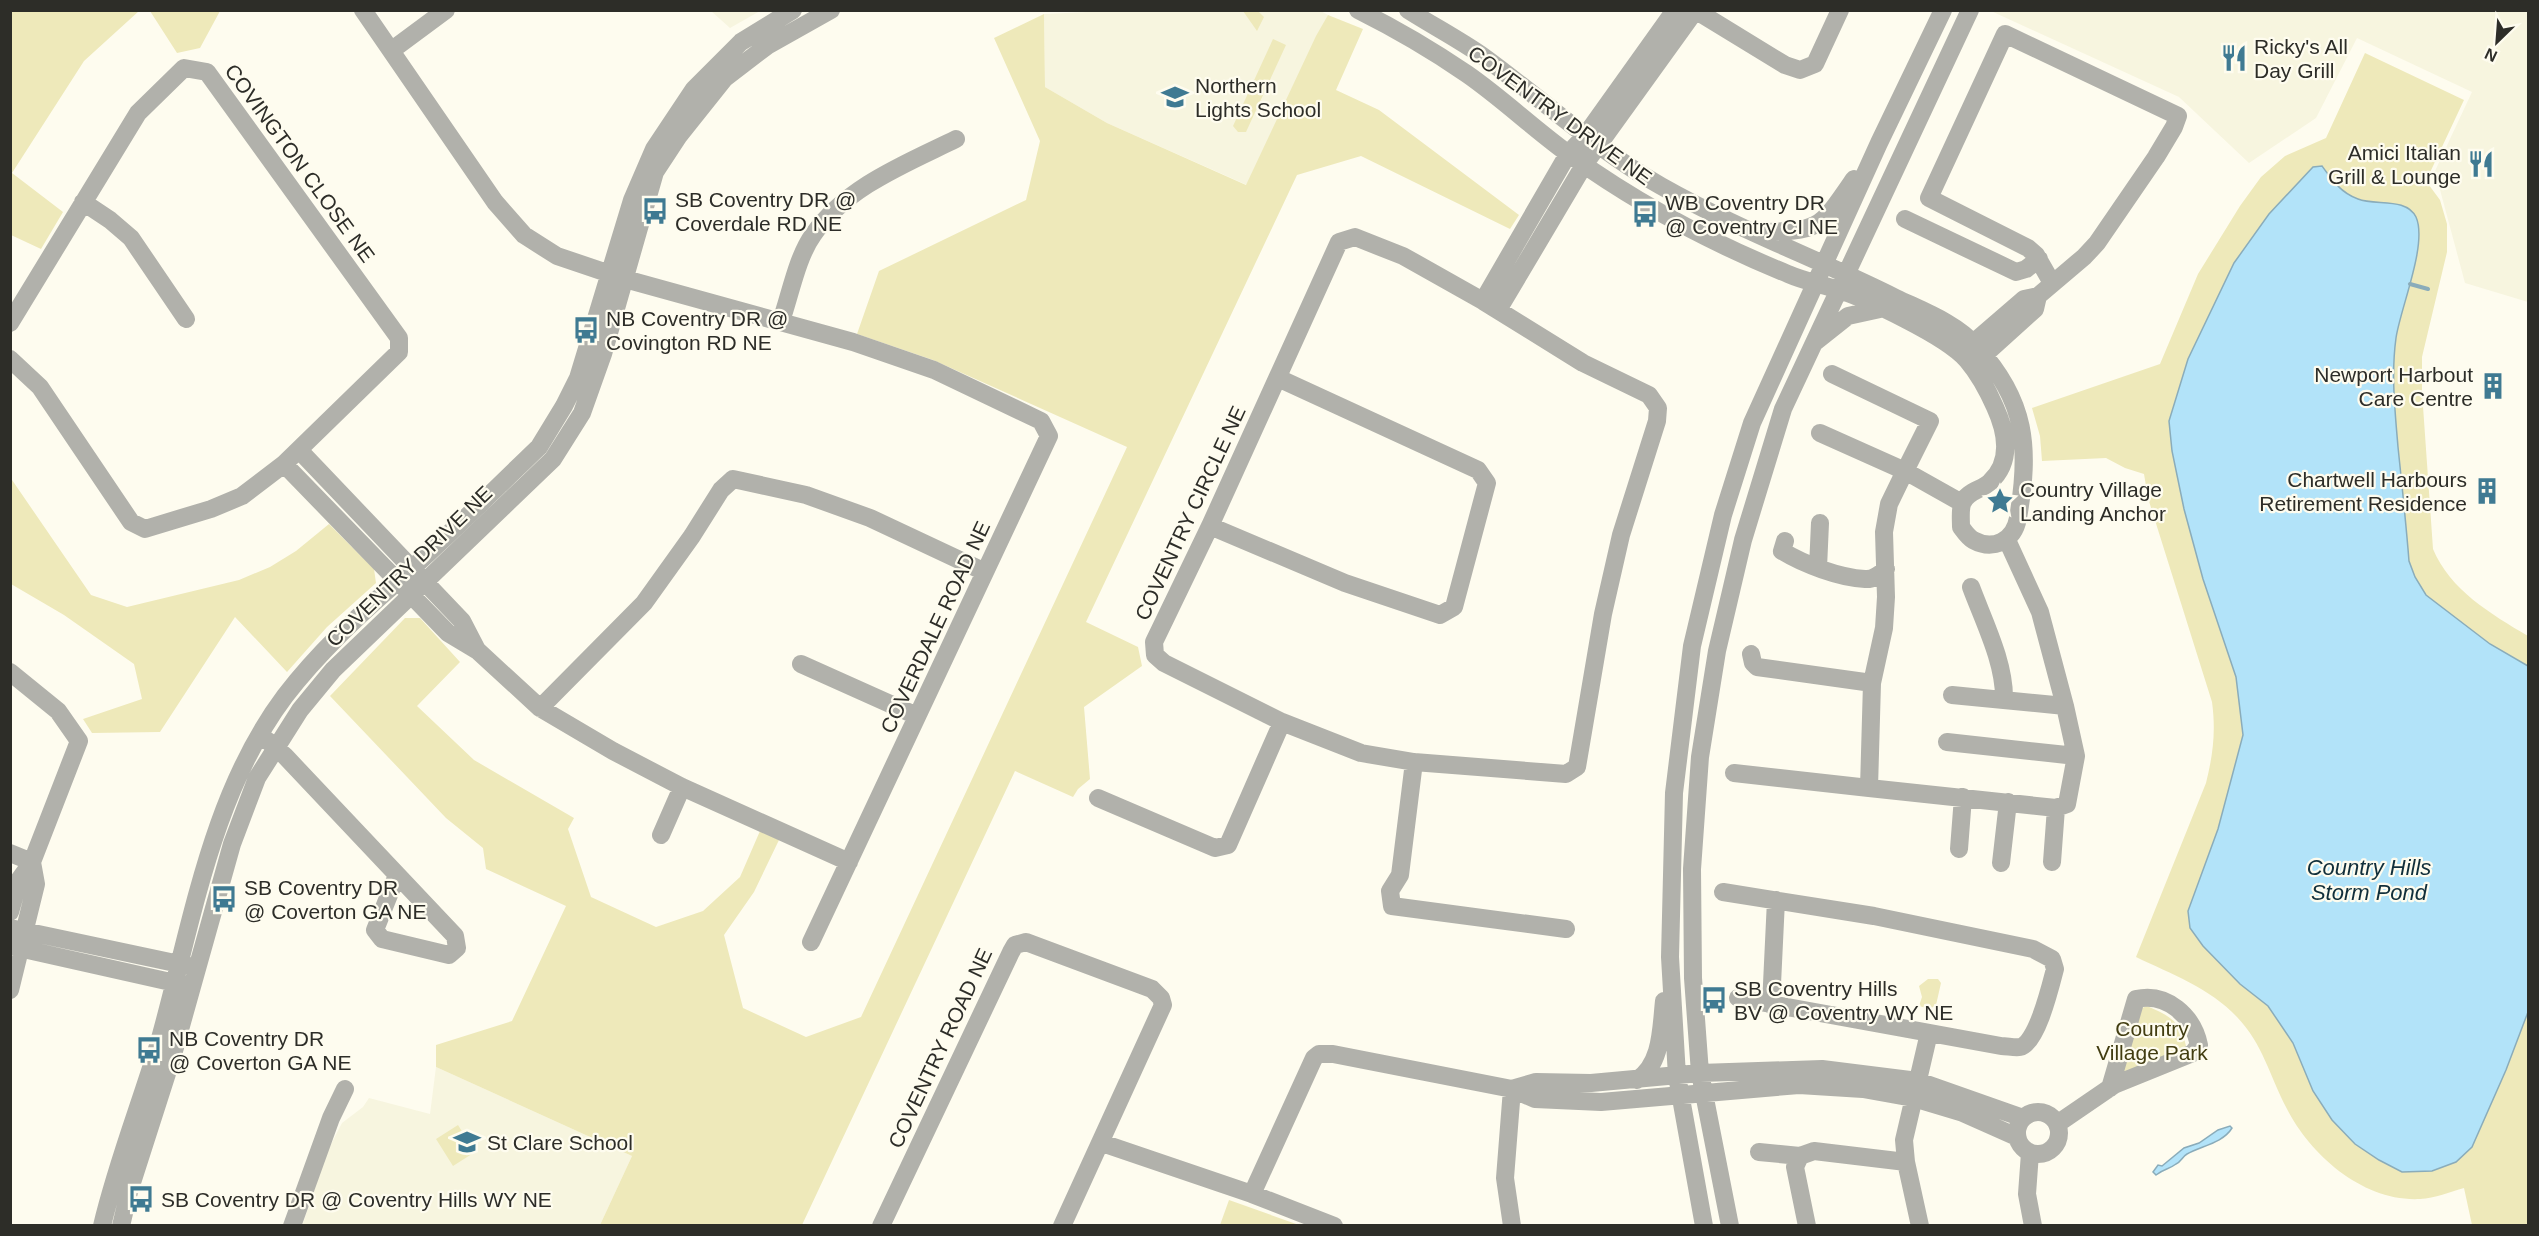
<svg xmlns="http://www.w3.org/2000/svg" width="2539" height="1236" viewBox="0 0 2539 1236" font-family="Helvetica,sans-serif">
<style>
.built{fill:#f7f5df}
.green{fill:#eee9ba}
.water{fill:#b2e3f9;stroke:#8aacba;stroke-width:1.5}
.lines{fill:none;stroke-linecap:round;stroke-linejoin:round}
.stream{stroke:#8aacba;stroke-width:4}
.minor{stroke:#b1b1ab;stroke-width:18}
.labels{text-anchor:middle;dominant-baseline:central;stroke-width:4.5;stroke-linejoin:round;paint-order:stroke}
.poi-label{font-size:21px;fill:#2d2d28;stroke:#fefcef;text-anchor:start}
.street-label{font-size:21px;fill:#2d2d28;stroke:#fefcef}
.park-label{font-size:21px;fill:#423d11;stroke:#fefcef}
.water-label{font-size:22px;font-style:italic;fill:#112f3b;stroke:#fefcef}
</style>
<rect width="100%" height="100%" fill="#fefcef"/>
<path class="built" d="M 1131,10 L 1319,10 L 1328,15 L 1247,185 L 1107,123 L 1045,87 L 1044,14 Z
M 711,11 L 760,11 L 730,28 Z
M 1991,11 L 2528,11 L 2528,302 L 2465,283 L 2435,171 L 2472,92 L 2357,38 L 2316,118 L 2249,163 L 2179,97 Z
M 436,1067 L 632,1156 L 600,1225 L 302,1226 L 328,1150 L 342,1123 L 363,1107 L 369,1098 L 430,1114 Z"/>
<path class="green" d="M 10,11 L 139,11 L 84,61 L 12,173 L 63,212 L 41,249 L 11,235 Z
M 150,11 L 220,11 L 200,48 L 177,53 Z
M 1243,11 L 1258,11 L 1264,17 L 1257,31 Z
M 1044,14 L 1045,87 L 1107,123 L 1246,185 L 1316,36 L 1328,15 L 1363,29 L 1336,90 L 1379,110 L 1519,215 L 1510,229 L 1361,156 L 1297,175 L 1086,622 L 1138,647 L 1142,666 L 1084,707 L 1090,779 L 1078,789 L 1073,797 L 1015,771 L 802,1225 L 600,1225 L 632,1156 L 436,1067 L 436,1045 L 512,1021 L 566,906 L 486,869 L 483,848 L 446,818 L 330,696 L 405,618 L 420,618 L 460,662 L 417,706 L 474,760 L 574,818 L 568,829 L 591,897 L 656,927 L 703,911 L 740,877 L 760,831 L 779,840 L 754,892 L 724,935 L 743,1008 L 806,1037 L 861,1017 L 1127,447 L 933,360 L 857,334 L 879,271 L 1026,200 L 1040,141 L 994,38 Z
M 1273,39 L 1286,45 L 1246,132 L 1238,132 L 1233,126 Z
M 2365,53 L 2464,100 L 2426,181 L 2440,200 L 2447,224 L 2447,252 L 2422,357 L 2422,392 L 2433,549 C 2450,590 2491,614 2528,636 L 2528,1225 L 2472,1225 L 2464,1188 C 2450,1192 2435,1198 2420,1199 C 2364,1202 2311,1156 2287,1109 C 2270,1077 2263,1044 2237,1017 C 2210,988 2171,974 2136,957 L 2206,783 C 2213,755 2216,731 2212,702 L 2148,498 L 2144,474 L 2125,468 L 2106,458 L 2042,461 L 2040,436 L 2032,408 L 2160,364 L 2198,274 L 2240,206 L 2261,177 L 2285,156 L 2326,138 Z
M 10,477 L 91,595 L 127,607 L 239,580 L 270,567 L 296,551 L 329,524 L 374,569 L 376,583 L 327,627 L 287,672 L 235,617 L 160,732 L 92,733 L 83,719 L 142,699 L 134,664 L 64,615 L 11,584 Z
M 1928,979 L 1938,979 L 1941,983 L 1936,1005 L 1930,1009 L 1919,1006 L 1922,997 L 1919,986 Z
M 2147,1006 C 2168,1015 2181,1021 2186,1046 L 2182,1058 L 2114,1085 L 2132,1012 Z
M 458,1125 L 475,1152 L 453,1166 L 436,1139 Z
M 1229,1200 L 1299,1225 L 1220,1225 Z"/>
<path class="water" d="M 2322,166 C 2332,180 2341,193 2358,199 C 2376,206 2406,197 2416,217 C 2428,244 2400,309 2396,338 C 2391,374 2395,411 2398,447 C 2402,485 2406,523 2409,561 L 2415,577 L 2426,595 L 2490,644 L 2528,666 L 2528,1012 L 2506,1070 L 2472,1147 L 2456,1162 L 2432,1171 L 2402,1172 L 2379,1160 L 2355,1144 L 2332,1120 L 2313,1091 L 2293,1043 L 2268,1006 L 2240,984 L 2203,946 L 2190,928 L 2188,911 L 2218,829 L 2243,735 L 2236,677 L 2203,579 L 2184,509 L 2172,451 L 2169,421 L 2188,359 L 2234,263 L 2269,214 L 2313,167 Z
M 2230,1126 L 2232,1128 C 2223,1143 2201,1146 2187,1154 C 2182,1157 2181,1162 2176,1164 C 2168,1170 2165,1168 2156,1175 L 2153,1172 L 2158,1165 L 2162,1166 L 2184,1148 L 2199,1143 L 2218,1130 Z"/>
<g class="lines">
<path class="stream" d="M 2410,284 L 2428,289"/>
<path class="minor" d="M 363,10 L 495,202 L 524,235 L 557,256 L 625,279 L 853,342 L 934,370 L 1041,421 L 1049,436 L 811,942
M 1358,10 C 1396,29 1432,50 1467,74 C 1503,99 1535,130 1570,155 C 1638,204 1712,243 1788,274 C 1804,281 1820,284 1836,289 C 1867,299 1946,336 1967,360 C 1978,373 1988,391 1995,407 C 2006,431 2013,461 1990,482 C 1982,490 1966,491 1962,504 C 1960,511 1961,520 1961,527 C 1964,531 1968,537 1973,540 C 1993,551 2014,541 2018,518 C 2030,448 2027,401 1976,346 C 1956,323 1923,311 1896,298 C 1818,259 1737,229 1661,186 C 1597,150 1543,100 1484,57 C 1460,40 1433,26 1408,10
M 1695,10 L 1785,65 L 1800,70 L 1815,64 L 1840,10
M 392,50 L 446,10
M 83,202 L 110,220 L 131,238 L 186,319
M 1905,219 L 2016,272 L 2026,269 L 2039,259
M 1758,232 C 1820,231 1819,230 1854,179
M 1355,237 L 1403,256 L 1483,301 L 1583,363 L 1649,395 L 1658,408 L 1657,421 L 1621,535 L 1603,614 L 1577,767 L 1566,774 L 1414,762 L 1361,753 L 1282,722 L 1164,663 L 1155,655 L 1154,642 L 1210,526 L 1339,242 Z
M 1483,301 L 1568,154 L 1585,136 L 1675,10
M 1498,310 L 1584,165 L 1695,11
M 781,321 C 790,296 797,257 813,235 C 846,187 905,164 956,139
M 10,323 L 138,113 L 184,68 L 207,72 L 399,338 L 399,352 L 284,464 L 242,496 L 211,509 L 145,529 L 131,522 L 40,387 L 10,359
M 1814,343 L 1848,316 L 1880,309
M 1969,352 L 1973,343 L 2024,299 L 2038,296 L 2084,257 L 2097,243 L 2156,157 L 2174,127 L 2178,116 L 2005,34 L 1929,198 L 2028,248 L 2036,255 L 2052,283
M 1974,358 L 1984,355 L 2035,309 L 2038,296
M 1820,433 L 1905,471 L 1930,421 L 1832,374
M 299,450 L 462,621 L 477,650
M 284,464 L 448,633 L 478,651 L 540,708 L 613,751 L 682,787 L 849,862
M 1962,503 L 1905,471 L 1889,504 L 1884,532 L 1886,597 L 1884,628 L 1872,683 L 1869,788 L 2056,808 L 2067,804 L 2076,756 L 2065,706 L 2040,612 L 2007,540
M 1210,526 L 1345,583 L 1440,615 L 1454,607 L 1487,483 L 1478,470 L 1278,378
M 1785,541 L 1782,551 C 1803,564 1840,578 1865,579 C 1873,580 1880,574 1886,569
M 1818,568 L 1820,523
M 1971,587 C 1984,622 2005,663 2004,700
M 1751,654 L 1753,663 L 1757,667 L 1872,683
M 801,664 L 917,716
M 10,672 L 58,711 L 79,741 L 32,862 L 19,880 L 10,912
M 1952,695 L 2065,706
M 540,708 L 644,603 L 692,536 L 721,490 L 733,479 L 806,495 L 870,518 L 985,572
M 268,741 L 285,756 L 455,936 L 457,948 L 449,955 L 382,939 L 375,930 L 397,875
M 1947,742 L 2076,756
M 1414,762 L 1400,875 L 1390,891 L 1392,906 L 1566,929
M 1734,773 L 1869,788
M 1098,798 L 1215,848 L 1228,845 L 1282,722
M 661,835 L 682,787
M 1959,849 L 1963,797
M 10,853 L 32,862
M 2052,862 L 2056,808
M 2001,863 L 2008,802
M 1723,892 L 1874,916 L 2033,949 L 2052,959 L 2055,969 C 2051,984 2037,1044 2020,1047 C 2015,1048 2007,1046 2001,1046 L 1738,998
M 10,928 L 189,966
M 10,946 L 184,985
M 10,990 L 36,884 L 32,862
M 1771,1005 L 1776,900
M 1637,1080 C 1662,1064 1661,1028 1664,1001
M 1512,1089 L 1536,1082 L 1591,1083 L 1700,1073 L 1822,1069 L 1918,1081 L 2023,1118
M2017 1133a21 21 0 1 1 42 0a21 21 0 1 1-42 0Z
M 2057,1124 L 2114,1085 L 2193,1053 L 2199,1045 C 2193,1016 2167,992 2136,999 L 2110,1088
M 1102,1143 L 1252,1194 L 1334,1226
M 1759,1152 L 1800,1156 L 1814,1151 L 1906,1162
M 2030,1153 L 2027,1194 L 2033,1226
M 1800,1156 L 1795,1167 L 1807,1226
M 1252,1194 L 1314,1058 L 1319,1054 L 1333,1054 L 1512,1089 L 1535,1099 L 1601,1102 L 1799,1085 L 1863,1089 L 1913,1098 L 1963,1113 L 2017,1137
M 102,1226 C 116,1166 139,1108 157,1049 C 191,931 209,797 285,696 C 318,653 358,616 398,581 C 446,538 492,492 539,447 L 564,406 L 578,378 L 632,200 L 654,149 L 694,89 L 741,42 L 793,10
M 121,1226 L 129,1192 L 172,1058 L 232,844 L 257,778 L 300,710 L 333,670 L 553,459 L 582,413 L 603,354 L 655,172 L 678,137 L 725,78 L 767,46 L 831,10
M 292,1226 L 331,1118 L 345,1089
M 881,1226 L 1011,952 L 1015,945 L 1026,942 L 1152,989 L 1161,998 L 1163,1005 L 1062,1226
M 1512,1226 L 1505,1178 L 1512,1089
M 1704,1226 L 1677,1076 L 1670,957 L 1674,793 L 1692,646 L 1723,515 L 1752,423 L 1879,143 L 1943,10
M 1730,1226 L 1700,1073 L 1693,978 L 1692,869 L 1700,757 L 1717,651 L 1743,540 L 1783,409 L 1970,10
M 1920,1226 L 1906,1162 L 1904,1140 L 1929,1033"/>
</g>
<defs>
<symbol id="restaurant-bare" viewBox="-9 -9 18 18"><path d="M-5-6h1v4h1v-4h1v4h1v-4h1v5L-1.5 .5V6h-2V.5L-5-1ZM5-6V6H3V1.5H1.5Q1.5-4 5-6Z" fill="#3f7a92" stroke="#fefcef" stroke-width="2.5" paint-order="stroke"/></symbol>
<symbol id="school-bare" viewBox="-9 -9 18 18"><path d="M0-5L7-2L0 1L-7-2ZM-4 1L0 2.5L4 1V4Q0 6-4 4Z" fill="#3f7a92" stroke="#fefcef" stroke-width="2.5" paint-order="stroke"/></symbol>
<symbol id="bus-bare" viewBox="-9 -9 18 18"><path d="M-5-6H5V4H4V6H2V4H-2V6H-4V4H-5ZM-3.5-4V0h7V-4ZM-3.5 1.2v1.5H-2V1.2ZM2 1.2v1.5H3.5V1.2Z" fill="#3f7a92" stroke="#fefcef" stroke-width="2.5" paint-order="stroke"/></symbol>
<symbol id="building-bare" viewBox="-9 -9 18 18"><path d="M-4-6H4V6H1V3H-1V6H-4ZM-2.5-4.3h1.7v1.8h-1.7ZM.8-4.3h1.7v1.8H.8ZM-2.5-1h1.7V.8h-1.7ZM.8-1h1.7V.8H.8Z" fill="#3f7a92" stroke="#fefcef" stroke-width="2.5" paint-order="stroke"/></symbol>
<symbol id="sight-bare" viewBox="-9 -9 18 18"><path d="M0-6L1.8-2.2L6-1.7L2.9 1.2L3.7 5.4L0 3.3L-3.7 5.4L-2.9 1.2L-6-1.7L-1.8-2.2Z" fill="#3f7a92" stroke="#fefcef" stroke-width="2.5" paint-order="stroke"/></symbol>
</defs>
<g fill-rule="evenodd">
<use href="#restaurant-bare" x="2215" y="39" width="38" height="38"/>
<use href="#school-bare" x="1156" y="78" width="38" height="38"/>
<use href="#restaurant-bare" x="2462" y="145" width="38" height="38"/>
<use href="#bus-bare" x="636" y="192" width="38" height="38"/>
<use href="#bus-bare" x="1626" y="195" width="38" height="38"/>
<use href="#bus-bare" x="567" y="311" width="38" height="38"/>
<use href="#building-bare" x="2474" y="367" width="38" height="38"/>
<use href="#building-bare" x="2468" y="472" width="38" height="38"/>
<use href="#sight-bare" x="1981" y="482" width="38" height="38"/>
<use href="#bus-bare" x="205" y="880" width="38" height="38"/>
<use href="#bus-bare" x="1695" y="981" width="38" height="38"/>
<use href="#bus-bare" x="130" y="1031" width="38" height="38"/>
<use href="#school-bare" x="448" y="1123" width="38" height="38"/>
<use href="#bus-bare" x="122" y="1180" width="38" height="38"/>
</g>
<g class="labels">
<g class="poi-label">
<text x="2254" y="46">Ricky's All<tspan x="2254" dy="24">Day Grill</tspan></text>
<text x="1195" y="85">Northern<tspan x="1195" dy="24">Lights School</tspan></text>
<text x="2461" y="152" text-anchor="end">Amici Italian<tspan x="2461" dy="24">Grill &amp; Lounge</tspan></text>
<text x="675" y="199">SB Coventry DR @<tspan x="675" dy="24">Coverdale RD NE</tspan></text>
<text x="1665" y="202">WB Coventry DR<tspan x="1665" dy="24">@ Coventry CI NE</tspan></text>
<text x="606" y="318">NB Coventry DR @<tspan x="606" dy="24">Covington RD NE</tspan></text>
<text x="2473" y="374" text-anchor="end">Newport Harbout<tspan x="2473" dy="24">Care Centre</tspan></text>
<text x="2467" y="479" text-anchor="end">Chartwell Harbours<tspan x="2467" dy="24">Retirement Residence</tspan></text>
<text x="2020" y="489">Country Village<tspan x="2020" dy="24">Landing Anchor</tspan></text>
<text x="244" y="887">SB Coventry DR<tspan x="244" dy="24">@ Coverton GA NE</tspan></text>
<text x="1734" y="988">SB Coventry Hills<tspan x="1734" dy="24">BV @ Coventry WY NE</tspan></text>
<text x="169" y="1038">NB Coventry DR<tspan x="169" dy="24">@ Coverton GA NE</tspan></text>
<text x="487" y="1142">St Clare School</text>
<text x="161" y="1199">SB Coventry DR @ Coventry Hills WY NE</text>
</g>
<g class="street-label">
<text transform="translate(1560 115) rotate(36)">COVENTRY DRIVE NE</text>
<text transform="translate(300 163) rotate(54)">COVINGTON CLOSE NE</text>
<text transform="translate(1190 513) rotate(-65)">COVENTRY CIRCLE NE</text>
<text transform="translate(409 566) rotate(-44)">COVENTRY DRIVE NE</text>
<text transform="translate(935 627) rotate(-65)">COVERDALE ROAD NE</text>
<text transform="translate(940 1048) rotate(-65)">COVENTRY ROAD NE</text>
</g>
<g class="park-label">
<text x="2152" y="1028">Country<tspan x="2152" dy="24">Village Park</tspan></text>
</g>
<g class="water-label">
<text x="2369" y="867">Country Hills<tspan x="2369" dy="25">Storm Pond</tspan></text>
</g>
</g>
<rect width="2539" height="1236" fill="none" stroke="#2d2d28" stroke-width="24"/>
<g transform="translate(2497 42) rotate(205)" stroke="#fefcef" stroke-width="4.5" paint-order="stroke">
<path d="M0-4.5L10 22L0 15L-10 22Z" fill="#2d2d28"/>
<text y="-9" font-size="16" font-weight="bold" text-anchor="middle" fill="#2d2d28">N</text>
</g>
</svg>
